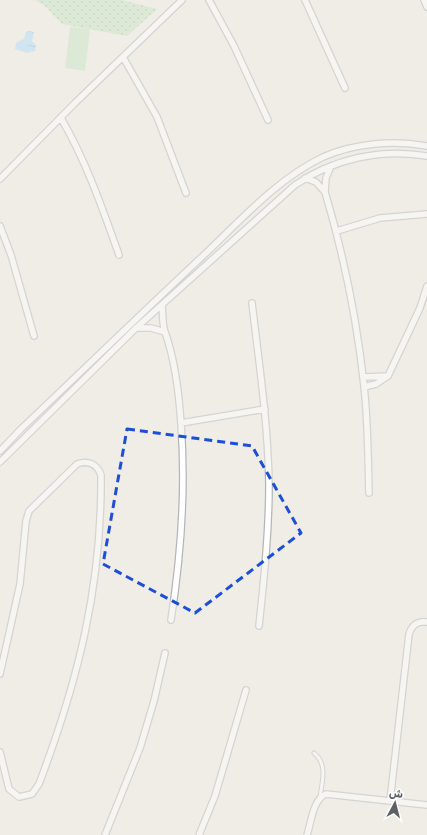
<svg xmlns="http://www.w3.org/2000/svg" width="427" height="835" viewBox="0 0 427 835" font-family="Rubik,Vazirmatn,sans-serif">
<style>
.grass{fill:url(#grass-dots)}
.pitch{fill:#c5e5c4}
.water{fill:url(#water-ripples)}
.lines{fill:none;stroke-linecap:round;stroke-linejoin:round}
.lane-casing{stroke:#b3b6ba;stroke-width:5}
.street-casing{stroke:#b3b6ba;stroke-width:8}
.lane{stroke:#fff;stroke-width:3}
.street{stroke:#fff;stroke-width:5.5}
.marked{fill:none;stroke:#1d4ed8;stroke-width:3;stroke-dasharray:8 5;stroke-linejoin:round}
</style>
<defs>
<pattern id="grass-dots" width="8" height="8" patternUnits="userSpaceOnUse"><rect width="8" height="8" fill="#c5e5c4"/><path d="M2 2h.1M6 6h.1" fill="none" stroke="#a3bda3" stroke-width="1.8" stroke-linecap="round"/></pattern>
<pattern id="water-ripples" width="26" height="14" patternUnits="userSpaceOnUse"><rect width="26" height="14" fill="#aadbfb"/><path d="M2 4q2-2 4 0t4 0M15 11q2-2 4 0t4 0" fill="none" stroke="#8eb5cf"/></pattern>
</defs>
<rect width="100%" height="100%" fill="#efede6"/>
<path class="grass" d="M 35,0 L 122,0 L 157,9 L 127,36 L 62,24 L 45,6 Z"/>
<path class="pitch" d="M 70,27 L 90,29 L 85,71 L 65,68 Z"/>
<path class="water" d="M 28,31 L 34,32 L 32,41 L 36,45 L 35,51 L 27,53 L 15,49 L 16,43 L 24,39 L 26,32 Z"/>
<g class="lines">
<defs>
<path id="lane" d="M 314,753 C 328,764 322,782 320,797"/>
<path id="street" d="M 209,0 L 234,46 L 268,120
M 305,0 L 345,88
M 424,0 L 427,7
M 123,57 L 157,117 L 186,193
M 61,118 C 86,161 102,207 119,255
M 331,166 L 326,178 L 325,192 C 344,256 357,320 364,386 C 368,421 368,457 369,493
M 305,178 L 316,182 L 325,192
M 0,179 L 76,102 L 182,0
M 0,226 L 11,255 L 34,336
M 337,231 L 380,218 L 427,214
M 252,303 C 259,363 268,423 269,484 C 269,532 264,579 259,626
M 162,305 C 163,313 162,324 165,332 C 175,360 179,393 181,424 C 186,490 181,555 171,620
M 136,328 L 151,328 L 165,332
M 363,377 L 388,376
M 364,387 L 376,384 L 388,376 L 420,308 L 427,286
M 181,423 L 265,409
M 0,451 L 21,429 C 82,371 143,312 205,254 C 241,220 277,179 323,157 C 355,143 394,140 427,146
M 0,462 L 136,328 L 295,185 C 333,159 381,148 427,156
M 0,674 L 20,584 L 26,521 L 29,511 L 77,464 C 88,460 97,464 101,475 C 102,586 78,681 39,784 L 32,794 L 19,797 L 9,789 L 0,752
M 390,801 L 409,634 C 412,625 417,621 427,622
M 105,835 L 140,748 L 154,701 L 165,653
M 199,835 L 215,796 L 246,690
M 307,835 C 311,823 313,799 326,794 L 427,805"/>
</defs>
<use href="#lane" class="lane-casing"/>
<use href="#street" class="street-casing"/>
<use href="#lane" class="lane"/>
<use href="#street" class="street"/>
</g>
<path d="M0 0H427V835H0ZM 127,429 L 252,446 L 301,533 L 195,613 L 103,564 Z" fill="#efede6" fill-opacity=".55" fill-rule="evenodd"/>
<path class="marked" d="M 127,429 L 252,446 L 301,533 L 195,613 L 103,564 Z"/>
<g transform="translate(395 803) rotate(7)" stroke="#ffffff" stroke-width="3" paint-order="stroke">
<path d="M0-3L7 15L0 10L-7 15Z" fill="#5d6165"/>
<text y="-6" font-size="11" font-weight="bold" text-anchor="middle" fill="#5d6165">ش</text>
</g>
</svg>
